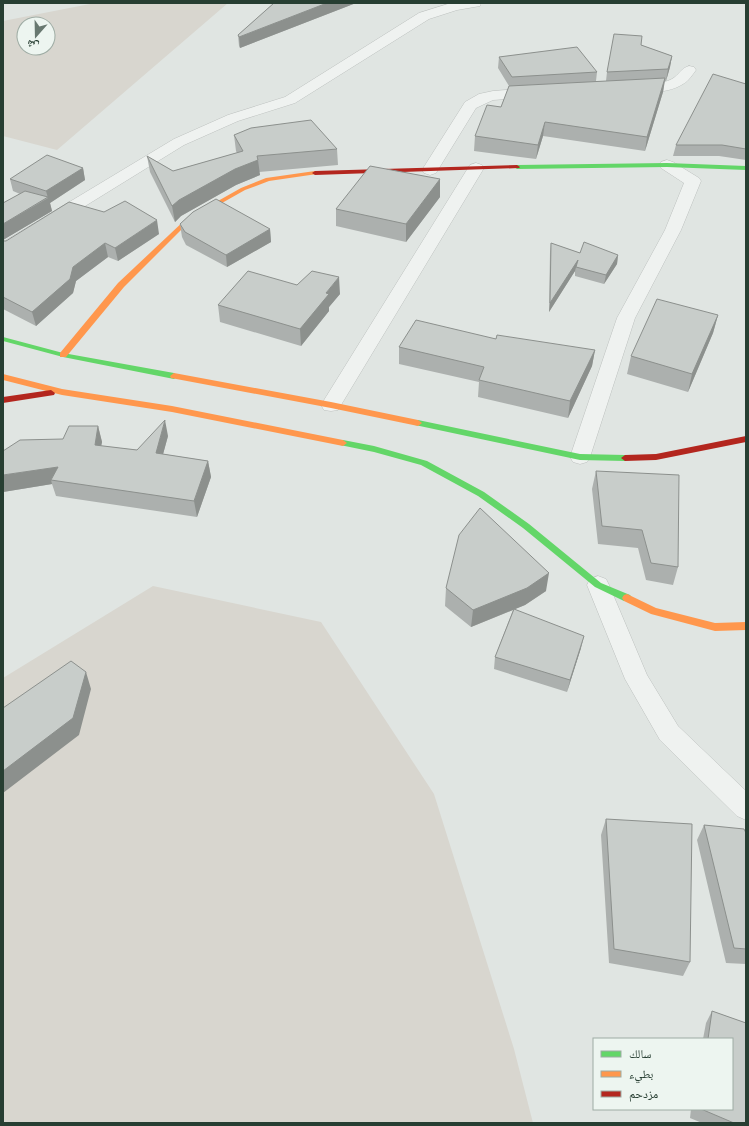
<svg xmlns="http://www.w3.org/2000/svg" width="749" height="1126" viewBox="0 0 749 1126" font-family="'Roboto Condensed','Noto Naskh Arabic',sans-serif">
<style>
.green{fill:#d8d6cf;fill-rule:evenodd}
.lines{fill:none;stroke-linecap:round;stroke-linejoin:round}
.street-casing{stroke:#bdc1bf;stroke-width:1}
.street{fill:#eff2f0;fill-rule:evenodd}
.fast{fill:#63d668;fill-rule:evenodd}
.slow{fill:#ff974d;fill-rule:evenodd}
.jam{fill:#b3261e;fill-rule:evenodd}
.wall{fill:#acb0ae}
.shaded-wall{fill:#8c908d}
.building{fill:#c8cdca;stroke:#8c908d}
</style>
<rect width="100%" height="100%" fill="#e0e5e2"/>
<path class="green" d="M 95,3 L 228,3 L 57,150 L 3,136 L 3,21 ZM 24,24 L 48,24 L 48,48 L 24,48 Z
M 153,586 L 321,622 L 434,794 L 514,1049 L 533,1123 L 3,1123 L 3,678 Z"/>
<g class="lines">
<defs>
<path id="street" d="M 451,3 L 481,3 L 480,6 L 457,10 L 429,19 L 295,103 L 238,121 L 184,145 L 9,253 L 3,254 L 3,242 L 174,139 L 228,115 L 285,97 L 419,13 Z
M 689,66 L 694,67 L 696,70 C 692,75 689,81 683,84 C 670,93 644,94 629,90 L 627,87 L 629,84 L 634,83 C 646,83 661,85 672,79 C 679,75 681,68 689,66 Z
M 519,89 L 541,90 L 543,93 L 541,96 L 536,97 L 493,100 L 476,108 L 436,173 L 430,175 L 424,173 L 422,170 L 465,102 L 479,94 L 493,91 Z
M 667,160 L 673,162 L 699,178 L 701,181 L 681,230 L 635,318 L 590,457 L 587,462 L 580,464 L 573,462 L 570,457 L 617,318 L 665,230 L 684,183 L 661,168 L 659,165 L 661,162 Z
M 476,163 L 482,165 L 484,168 L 341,405 L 338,410 L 331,411 L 324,410 L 321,405 L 468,168 L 470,165 Z
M 598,576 L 606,579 L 609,585 L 647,675 L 678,726 L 746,791 L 746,820 L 737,816 L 660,740 L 625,679 L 587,585 L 590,579 Z"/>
</defs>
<use href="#street" class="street-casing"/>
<use href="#street" class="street"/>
<path class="fast" d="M 667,163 L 746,166 L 746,170 L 667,167 L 517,169 L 514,167 L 517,165 Z
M 3,337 L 63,353 L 174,373 L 178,376 L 174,379 L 63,357 L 3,341 Z
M 418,420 L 580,454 L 625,455 L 629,458 L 625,461 L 580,460 L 415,425 L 414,423 L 415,421 Z
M 343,440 L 374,446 L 427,461 L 484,492 L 529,524 L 601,583 L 630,595 L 632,598 L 630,601 L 624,601 L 595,587 L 523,528 L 478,496 L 421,465 L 374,452 L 340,445 L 339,443 L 340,441 Z"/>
<path class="slow" d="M 315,171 L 318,173 L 317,174 L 269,181 L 245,190 L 190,221 L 124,287 L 66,357 L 60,357 L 60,353 L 118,283 L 186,219 L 241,188 L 266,178 Z
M 174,373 L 331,402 L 418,420 L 422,423 L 418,426 L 331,408 L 171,378 L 170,376 Z
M 3,374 L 62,389 L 172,406 L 343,440 L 347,443 L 343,446 L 172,412 L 62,395 L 3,380 Z
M 627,594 L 656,608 L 715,623 L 746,622 L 746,630 L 715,631 L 651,614 L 624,601 L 622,598 L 624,595 Z"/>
<path class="jam" d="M 517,165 L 520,167 L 519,168 L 315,175 L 312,173 L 315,171 Z
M 51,390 L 55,393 L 54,395 L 3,403 L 3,397 Z
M 746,436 L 746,442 L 656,460 L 625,461 L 621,458 L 625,455 L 656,454 Z"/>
</g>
<path class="wall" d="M 274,3 L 356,3 L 240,48 L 239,46 L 238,35 Z
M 641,45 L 672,56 L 670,67 L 666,81 L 665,81 L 663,92 L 645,151 L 543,136 L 536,159 L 474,151 L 475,136 L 501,107 L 509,86 L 498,68 L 499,57 L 597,72 L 596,81 L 606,81 L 607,72 Z
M 746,84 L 746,160 L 719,156 L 673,156 L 676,145 Z
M 234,135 L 337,149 L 338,165 L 259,172 L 260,175 L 236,185 L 181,216 L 175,222 L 150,172 L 147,156 L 173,171 L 237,153 L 236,151 Z
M 83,168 L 85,180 L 50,203 L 52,211 L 3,240 L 3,203 L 20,194 L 13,191 L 10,179 Z
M 440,179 L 440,197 L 406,242 L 336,226 L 336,209 Z
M 180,224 L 270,229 L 271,242 L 227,267 L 186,245 L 182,237 Z
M 159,234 L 118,261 L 108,257 L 76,281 L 73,293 L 36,326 L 3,309 L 3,241 Z
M 551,243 L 580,253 L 618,255 L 617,264 L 604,284 L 575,276 L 575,271 L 549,312 L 550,252 Z
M 297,285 L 340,294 L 329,307 L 329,311 L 301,346 L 220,322 L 218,305 Z
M 718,315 L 713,333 L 688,392 L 627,374 L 631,356 Z
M 496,339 L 595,350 L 592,366 L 568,418 L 478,397 L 479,382 L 399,364 L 399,347 Z
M 98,426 L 102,442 L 101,446 L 137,450 L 168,436 L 163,454 L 208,461 L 211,477 L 197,517 L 56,496 L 52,484 L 3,492 L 63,439 Z
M 596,471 L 678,567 L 673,585 L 646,580 L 638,548 L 598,544 L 592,489 Z
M 446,588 L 546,591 L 525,605 L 515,609 L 581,648 L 567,692 L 494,669 L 495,657 L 513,610 L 471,627 L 445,606 Z
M 606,819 L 690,962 L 683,976 L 609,963 L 601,835 Z
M 704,825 L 746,833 L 746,964 L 726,963 L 697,840 Z
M 712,1011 L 746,1023 L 746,1123 L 702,1123 L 690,1118 L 691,1109 L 732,1109 L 732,1039 L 703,1039 L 706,1023 Z"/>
<path class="shaded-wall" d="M 327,3 L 356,3 L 240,48 L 239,37 Z
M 672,56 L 670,67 L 666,81 L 668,69 Z
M 665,78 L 663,92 L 645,151 L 647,137 Z
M 545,122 L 543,136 L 536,159 L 538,145 Z
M 258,160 L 260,175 L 236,185 L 181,216 L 175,222 L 172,206 L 179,200 L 235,169 Z
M 83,168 L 85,180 L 50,203 L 52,211 L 3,240 L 3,224 L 48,198 L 46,191 Z
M 440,179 L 440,197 L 406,242 L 406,224 Z
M 157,220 L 159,234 L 118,261 L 115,248 Z
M 270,229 L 271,242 L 227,267 L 226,255 Z
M 105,243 L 108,257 L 76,281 L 73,293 L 36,326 L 32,312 L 73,267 Z
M 618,255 L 617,264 L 604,284 L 606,275 Z
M 578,260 L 575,271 L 549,312 L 550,303 Z
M 339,277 L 340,294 L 329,307 L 329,311 L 301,346 L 300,329 L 326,293 Z
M 718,315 L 713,333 L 688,392 L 692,374 Z
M 595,350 L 592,366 L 568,418 L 570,401 Z
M 165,420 L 168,436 L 159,469 L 156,453 Z
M 98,426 L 102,442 L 98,461 L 95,445 Z
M 208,461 L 211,477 L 197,517 L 194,501 Z
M 58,467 L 51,480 L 52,484 L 3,492 L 3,475 Z
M 549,573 L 546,591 L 525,605 L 471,627 L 473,610 Z
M 584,636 L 581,648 L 567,692 L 570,680 Z
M 86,672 L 91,689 L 79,735 L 3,793 L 3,771 Z"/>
<path class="building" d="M 274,3 L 327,3 L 239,37 L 238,35 Z
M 614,34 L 642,36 L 641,45 L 672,56 L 668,69 L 607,72 Z
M 577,47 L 597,72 L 512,77 L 499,57 Z
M 713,74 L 746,84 L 746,149 L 722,145 L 676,145 Z
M 665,78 L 647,137 L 545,122 L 538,145 L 475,136 L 487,105 L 501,107 L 509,86 Z
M 311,120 L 337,149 L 257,156 L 258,160 L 235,169 L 179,200 L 172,206 L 147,156 L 173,171 L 243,151 L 234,135 L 251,128 Z
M 47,155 L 83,168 L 46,191 L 10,179 Z
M 370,166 L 440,179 L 406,224 L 336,209 Z
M 25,191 L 48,197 L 3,224 L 3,203 Z
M 216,199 L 270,229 L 226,255 L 185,232 L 180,224 L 193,212 Z
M 125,201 L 157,220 L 115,248 L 105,243 L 73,267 L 70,279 L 32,312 L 3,297 L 3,241 L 6,241 L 69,202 L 104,212 Z
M 584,242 L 618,255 L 606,275 L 576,267 L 578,260 L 550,303 L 551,243 L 580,253 Z
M 248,271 L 297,285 L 312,271 L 339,277 L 326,293 L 329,294 L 300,329 L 218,305 Z
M 657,299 L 718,315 L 692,374 L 631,356 Z
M 416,320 L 496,339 L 497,335 L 595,350 L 570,401 L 479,380 L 484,367 L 399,347 Z
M 165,420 L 156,453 L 208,461 L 194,501 L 51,480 L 58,467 L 3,475 L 3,451 L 20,440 L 63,439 L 69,426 L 98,426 L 95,445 L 137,450 Z
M 596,471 L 679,475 L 678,567 L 651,563 L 642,530 L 602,526 Z
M 480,508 L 549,573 L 527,588 L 473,610 L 446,588 L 459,535 Z
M 514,609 L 584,636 L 570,680 L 495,657 Z
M 71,661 L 86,672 L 73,718 L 3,771 L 3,708 Z
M 606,819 L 692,824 L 690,962 L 614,949 Z
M 704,825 L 744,829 L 746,833 L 746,949 L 734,948 Z
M 712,1011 L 746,1023 L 746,1123 L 734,1123 L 701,1109 L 732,1109 L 732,1039 L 708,1039 Z"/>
<rect width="749" height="1126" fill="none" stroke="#273e32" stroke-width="8"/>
<rect x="593" y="1038" width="140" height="72" fill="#edf5f0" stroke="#9eaca4"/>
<rect x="601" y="1051" width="20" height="6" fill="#63d668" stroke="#9eaca4"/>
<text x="629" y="1058" font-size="12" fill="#273e32">سالك</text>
<rect x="601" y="1071" width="20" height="6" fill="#ff974d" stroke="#9eaca4"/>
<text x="629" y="1078" font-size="12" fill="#273e32">بطيء</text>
<rect x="601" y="1091" width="20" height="6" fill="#b3261e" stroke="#9eaca4"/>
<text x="629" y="1098" font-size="12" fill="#273e32">مزدحم</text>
<g transform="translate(36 36) rotate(200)"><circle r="19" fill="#edf5f0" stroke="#9eaca4"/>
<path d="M0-3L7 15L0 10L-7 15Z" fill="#687870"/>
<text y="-6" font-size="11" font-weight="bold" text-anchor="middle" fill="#273e32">ش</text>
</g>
</svg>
